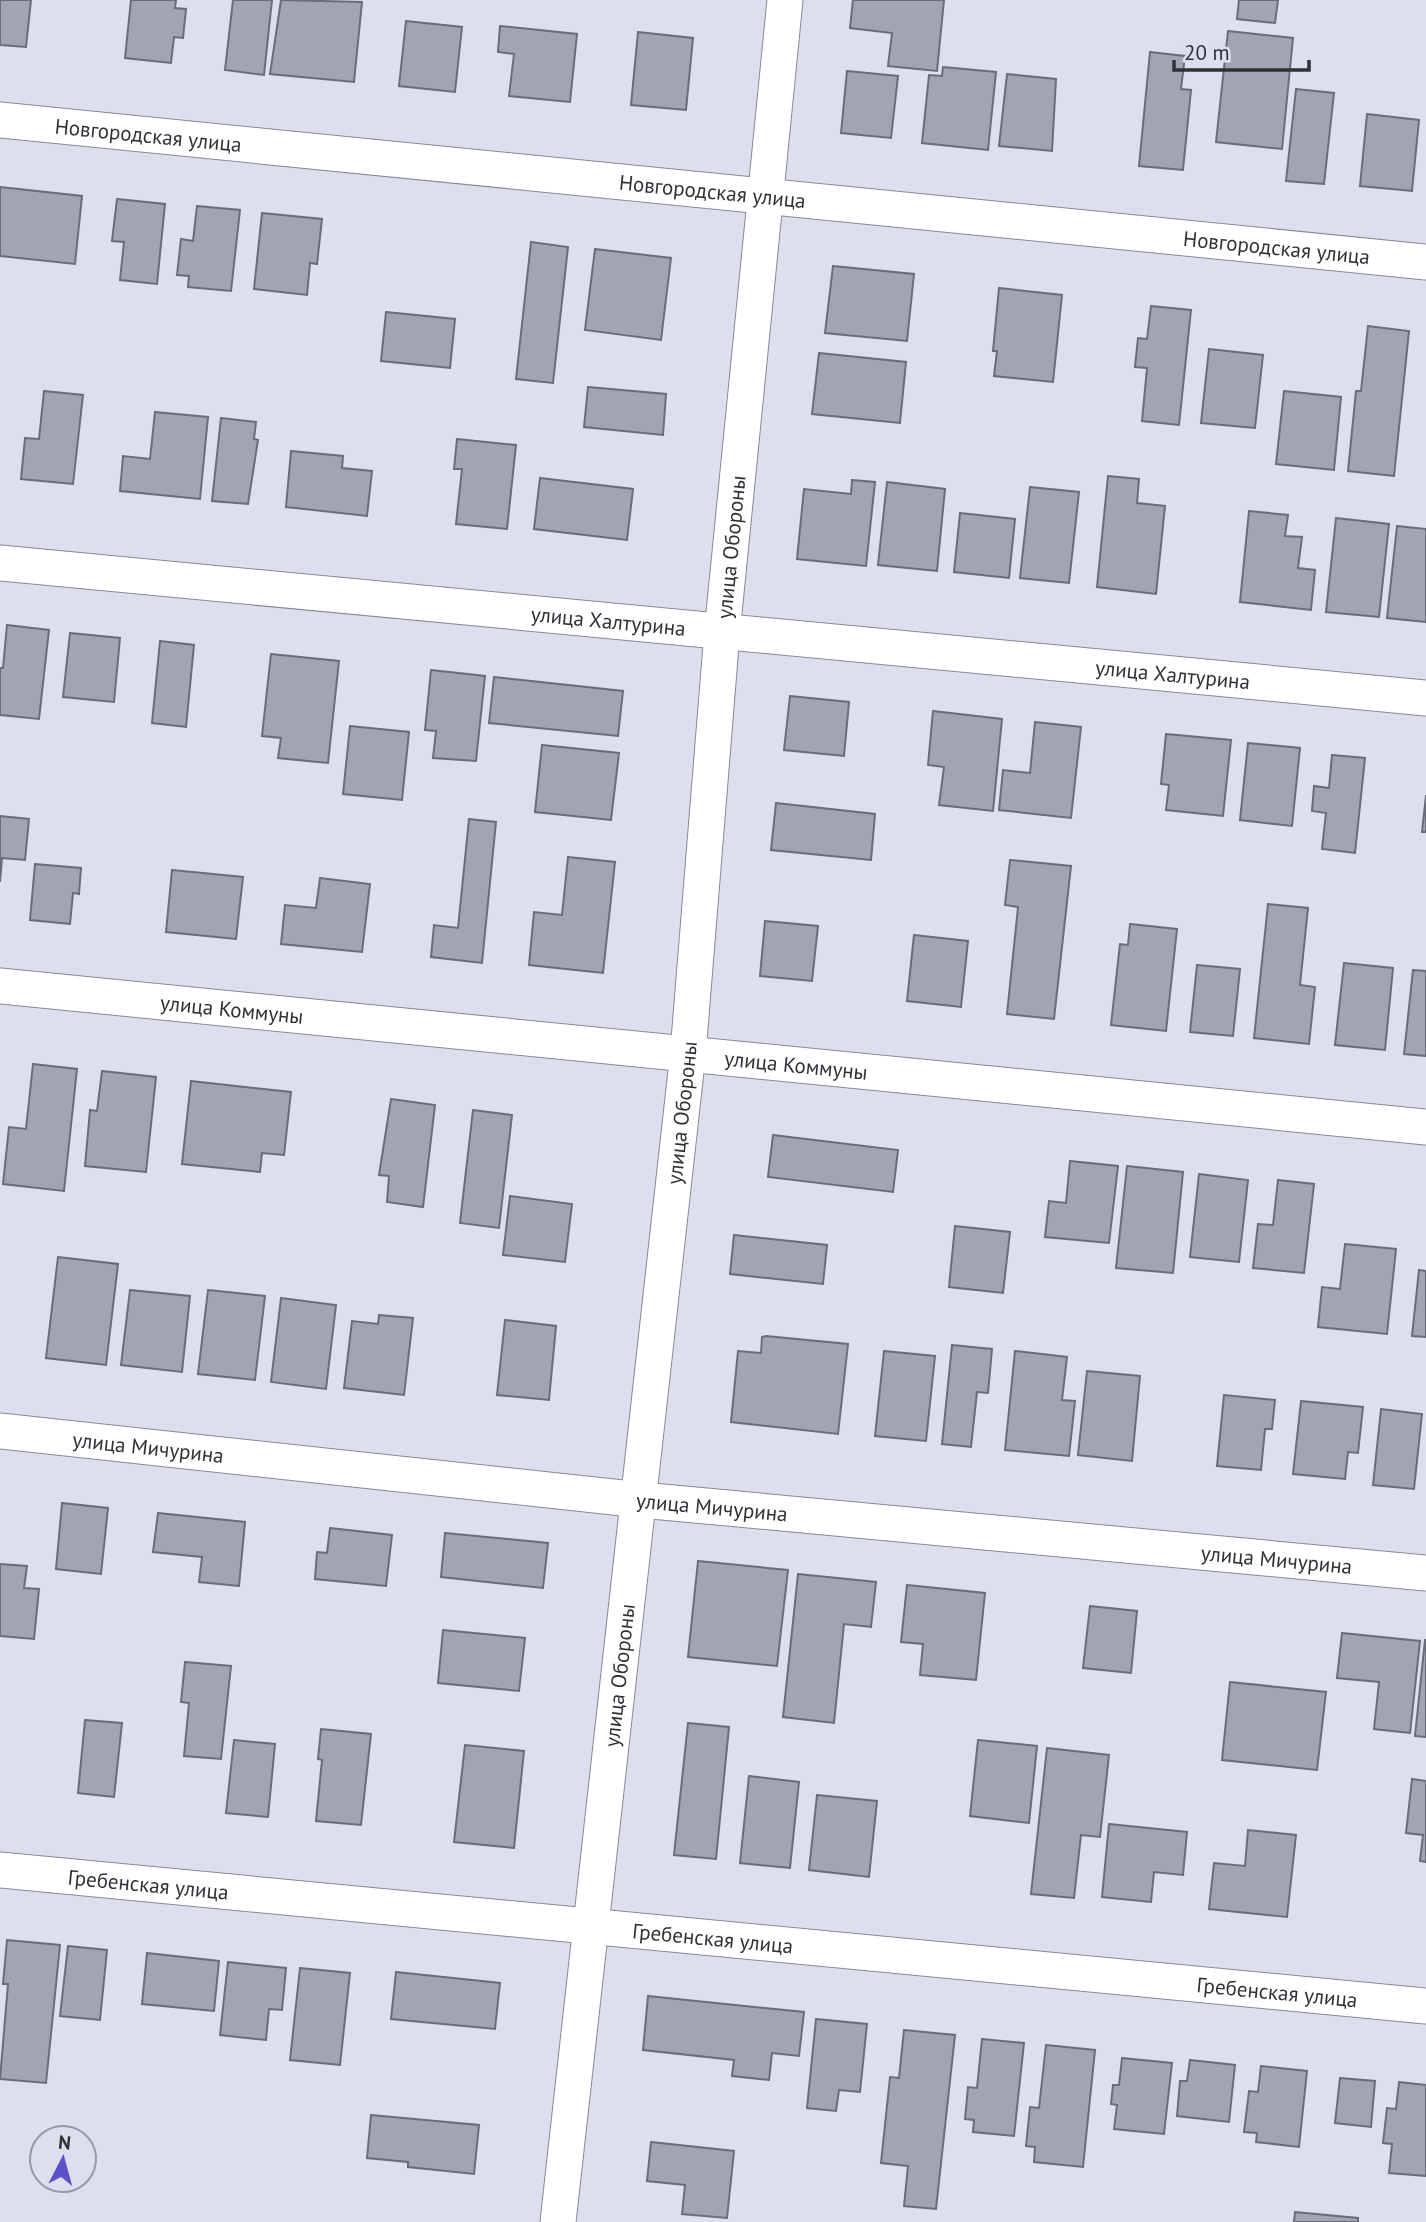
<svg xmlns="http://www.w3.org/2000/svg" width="1426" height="2222" viewBox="0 0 1426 2222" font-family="'PT Sans',sans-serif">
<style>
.building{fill:#a3a4b3;stroke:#6b6c7a;stroke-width:2}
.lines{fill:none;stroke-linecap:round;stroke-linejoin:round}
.street-casing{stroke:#888997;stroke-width:37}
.street{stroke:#fff;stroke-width:35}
.labels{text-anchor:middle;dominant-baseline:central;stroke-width:5;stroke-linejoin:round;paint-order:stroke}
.street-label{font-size:21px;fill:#303137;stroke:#dddeee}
</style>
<rect width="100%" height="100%" fill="#dddeee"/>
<path class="building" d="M 0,0 L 31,0 L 26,47 L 0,45 Z
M 131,0 L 176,0 L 175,8 L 186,9 L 183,38 L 174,37 L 171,63 L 125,58 Z
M 233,0 L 272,0 L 264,75 L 225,70 Z
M 281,0 L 362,2 L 354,82 L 270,74 Z
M 853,0 L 944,0 L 937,71 L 888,66 L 892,33 L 850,28 Z
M 1239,0 L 1278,0 L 1275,23 L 1237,19 Z
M 406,21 L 462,27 L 455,92 L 399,86 Z
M 500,26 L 577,34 L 570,102 L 509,96 L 514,54 L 498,52 Z
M 1228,31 L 1293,38 L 1282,149 L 1216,142 Z
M 638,32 L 693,38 L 686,110 L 631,105 Z
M 1150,52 L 1185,56 L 1181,89 L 1191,90 L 1183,170 L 1139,166 Z
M 943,67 L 996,72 L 988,150 L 922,143 L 929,75 L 942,76 Z
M 847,71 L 898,76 L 891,138 L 841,133 Z
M 1007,74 L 1056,79 L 1052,151 L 999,146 Z
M 1296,89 L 1334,93 L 1324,184 L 1286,181 Z
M 1367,114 L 1419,120 L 1412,191 L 1360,186 Z
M 0,187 L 82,196 L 75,264 L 0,256 Z
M 117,199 L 165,204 L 157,284 L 120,280 L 124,242 L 112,241 Z
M 197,206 L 240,210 L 231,291 L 188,287 L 189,276 L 177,275 L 181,239 L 193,241 Z
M 262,213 L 322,219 L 317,264 L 310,263 L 307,295 L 254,289 Z
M 531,242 L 568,247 L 553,383 L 516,379 Z
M 595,249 L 671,258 L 661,340 L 585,330 Z
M 833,266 L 914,274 L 907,341 L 825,333 Z
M 999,288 L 1062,295 L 1053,382 L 994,376 L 997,351 L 993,351 Z
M 1151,306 L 1191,310 L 1179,425 L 1142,421 L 1147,368 L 1135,367 L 1138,338 L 1147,339 Z
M 386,312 L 455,319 L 450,368 L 381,361 Z
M 1368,326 L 1409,331 L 1394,476 L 1348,471 L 1356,391 L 1361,391 Z
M 1209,349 L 1263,355 L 1255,428 L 1201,423 Z
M 819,353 L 906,362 L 900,423 L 812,414 Z
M 588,387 L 666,394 L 663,435 L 584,427 Z
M 44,391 L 83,395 L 73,484 L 21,479 L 25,438 L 39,439 Z
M 1284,391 L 1341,397 L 1334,470 L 1276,464 Z
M 155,412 L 208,417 L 200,499 L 120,491 L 123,456 L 150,459 Z
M 221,418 L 256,422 L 254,439 L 258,440 L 248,504 L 212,501 Z
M 457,439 L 516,445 L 507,529 L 456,524 L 462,469 L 454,469 Z
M 291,451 L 343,456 L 342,468 L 372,471 L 367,516 L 286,507 Z
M 1108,476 L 1139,479 L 1137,503 L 1165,506 L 1156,594 L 1097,587 Z
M 540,478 L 633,489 L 627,540 L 534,529 Z
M 852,480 L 875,482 L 866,566 L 797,559 L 804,489 L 851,494 Z
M 887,482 L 945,489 L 937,571 L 878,565 Z
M 1030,487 L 1079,492 L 1069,583 L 1020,578 Z
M 1249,511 L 1288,515 L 1285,536 L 1302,537 L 1298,568 L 1315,570 L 1311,610 L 1240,602 Z
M 960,513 L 1015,519 L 1009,578 L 954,572 Z
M 1336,518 L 1389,524 L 1379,617 L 1326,612 Z
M 1397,526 L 1426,529 L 1426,622 L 1387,618 Z
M 7,625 L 49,630 L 39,719 L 0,715 L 0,668 L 3,668 Z
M 70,633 L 120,638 L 114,702 L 63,697 Z
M 160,641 L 194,645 L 186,727 L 152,723 Z
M 271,654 L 339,661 L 328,763 L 278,758 L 281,738 L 262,736 Z
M 431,670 L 485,676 L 476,761 L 433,758 L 436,731 L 425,730 Z
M 494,677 L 623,691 L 618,736 L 489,723 Z
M 790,696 L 849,702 L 844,756 L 784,750 Z
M 933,711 L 1002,719 L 993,811 L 939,805 L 944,767 L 928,765 Z
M 1035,722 L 1081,727 L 1071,818 L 999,810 L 1003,770 L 1030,773 Z
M 350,726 L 409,732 L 402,800 L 343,794 Z
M 1166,734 L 1231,740 L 1223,816 L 1166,810 L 1169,785 L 1161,784 Z
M 1248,743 L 1300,748 L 1292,826 L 1240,820 Z
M 542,745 L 619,753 L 611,820 L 535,812 Z
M 1332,755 L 1365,758 L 1355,853 L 1322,849 L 1326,813 L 1312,811 L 1314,786 L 1329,788 Z
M 1426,795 L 1426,832 L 1422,832 Z
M 776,803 L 875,814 L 871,860 L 771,850 Z
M 0,816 L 29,819 L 25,860 L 2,858 L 0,882 Z
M 469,819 L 496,822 L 482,963 L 431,957 L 434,925 L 458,928 Z
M 568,857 L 615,862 L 603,973 L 529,965 L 534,912 L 562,915 Z
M 1010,860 L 1071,866 L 1054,1019 L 1007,1014 L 1018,907 L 1005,905 Z
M 35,864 L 81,868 L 79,894 L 73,893 L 70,924 L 30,920 Z
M 172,870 L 243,877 L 236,939 L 166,932 Z
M 320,878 L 370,884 L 362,952 L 281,944 L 285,905 L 316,908 Z
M 1268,904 L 1308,908 L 1300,985 L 1315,987 L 1309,1044 L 1254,1038 Z
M 765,921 L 818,926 L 812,981 L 760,976 Z
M 1130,924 L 1177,929 L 1166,1031 L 1111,1025 L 1120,944 L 1128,945 Z
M 914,935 L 968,941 L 961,1007 L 907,1001 Z
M 1344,963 L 1393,968 L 1385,1050 L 1335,1045 Z
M 1197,965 L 1240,969 L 1233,1036 L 1190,1032 Z
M 1413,970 L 1426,971 L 1426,1056 L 1404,1054 Z
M 33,1064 L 77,1069 L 64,1191 L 3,1184 L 9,1127 L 26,1129 Z
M 102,1071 L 156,1077 L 146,1172 L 85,1166 L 90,1110 L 97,1111 Z
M 191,1081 L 291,1092 L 284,1155 L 262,1153 L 260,1172 L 182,1164 Z
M 391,1099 L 435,1105 L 423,1207 L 387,1202 L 389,1176 L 379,1175 Z
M 473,1110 L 512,1115 L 499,1228 L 460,1223 Z
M 773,1135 L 898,1150 L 893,1192 L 768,1177 Z
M 1070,1161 L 1118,1166 L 1109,1243 L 1045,1237 L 1049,1201 L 1066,1203 Z
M 1127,1166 L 1183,1172 L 1173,1273 L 1116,1268 Z
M 1199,1174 L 1248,1180 L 1239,1262 L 1190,1257 Z
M 1278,1180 L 1314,1184 L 1304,1273 L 1253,1268 L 1258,1224 L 1273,1225 Z
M 510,1196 L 572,1204 L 565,1262 L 503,1255 Z
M 955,1226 L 1010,1232 L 1003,1293 L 949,1287 Z
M 734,1235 L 827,1245 L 823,1284 L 730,1274 Z
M 1345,1244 L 1396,1249 L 1387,1334 L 1318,1327 L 1322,1287 L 1340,1289 Z
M 58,1257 L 118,1264 L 106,1365 L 46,1358 Z
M 1419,1270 L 1426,1271 L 1426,1337 L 1412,1336 Z
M 130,1290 L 190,1296 L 182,1372 L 121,1365 Z
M 208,1290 L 265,1296 L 255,1380 L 198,1374 Z
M 281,1298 L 336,1305 L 326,1389 L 271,1382 Z
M 379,1315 L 413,1318 L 404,1395 L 344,1388 L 352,1321 L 378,1324 Z
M 505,1320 L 556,1326 L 549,1400 L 497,1395 Z
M 766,1336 L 848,1344 L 838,1434 L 731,1422 L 738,1351 L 761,1353 L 762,1337 Z
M 952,1345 L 992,1349 L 988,1393 L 977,1392 L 971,1447 L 942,1444 Z
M 884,1351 L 935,1356 L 926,1441 L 875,1436 Z
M 1015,1351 L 1067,1357 L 1062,1400 L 1075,1401 L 1069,1456 L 1005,1450 Z
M 1087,1371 L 1140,1376 L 1132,1461 L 1078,1455 Z
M 1224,1395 L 1275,1400 L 1272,1429 L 1265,1429 L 1261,1470 L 1217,1466 Z
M 1301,1401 L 1363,1407 L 1358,1453 L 1348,1452 L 1345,1479 L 1293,1474 Z
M 1381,1409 L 1422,1414 L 1414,1489 L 1373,1485 Z
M 62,1503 L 108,1508 L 101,1574 L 56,1569 Z
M 158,1513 L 245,1522 L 239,1586 L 199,1582 L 202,1557 L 153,1552 Z
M 330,1528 L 392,1535 L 386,1586 L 315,1579 L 317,1552 L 327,1553 Z
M 445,1533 L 548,1543 L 543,1588 L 441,1577 Z
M 698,1561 L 788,1570 L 777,1666 L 688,1657 Z
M 0,1564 L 27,1566 L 24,1588 L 39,1589 L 34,1639 L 0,1636 Z
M 798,1574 L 876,1582 L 871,1627 L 844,1624 L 834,1723 L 783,1717 Z
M 907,1585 L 985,1593 L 976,1680 L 920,1675 L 923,1644 L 901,1642 Z
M 1090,1606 L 1137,1611 L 1131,1673 L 1083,1668 Z
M 443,1630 L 525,1638 L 519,1691 L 438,1683 Z
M 1342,1633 L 1420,1641 L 1410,1733 L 1374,1729 L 1379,1682 L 1337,1678 Z
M 1425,1640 L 1426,1640 L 1426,1737 L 1415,1736 Z
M 185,1662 L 231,1666 L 221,1759 L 184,1756 L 189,1703 L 181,1702 Z
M 1230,1682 L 1326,1692 L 1317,1770 L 1222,1760 Z
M 85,1720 L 122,1723 L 114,1797 L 78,1793 Z
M 688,1723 L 729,1727 L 716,1859 L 674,1855 Z
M 321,1729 L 371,1734 L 361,1825 L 316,1821 L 322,1760 L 318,1759 Z
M 234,1740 L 275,1744 L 268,1817 L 226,1813 Z
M 978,1740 L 1037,1746 L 1029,1823 L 970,1816 Z
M 465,1745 L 524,1751 L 514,1848 L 454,1842 Z
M 1047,1748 L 1109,1755 L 1100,1837 L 1081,1835 L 1074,1898 L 1031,1894 Z
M 749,1776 L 799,1782 L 790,1868 L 740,1863 Z
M 1412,1779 L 1426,1781 L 1426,1862 L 1420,1861 L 1423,1835 L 1406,1833 Z
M 817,1795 L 877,1801 L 869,1877 L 809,1870 Z
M 1109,1824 L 1187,1832 L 1183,1875 L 1154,1872 L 1151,1902 L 1102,1897 Z
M 1248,1830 L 1296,1835 L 1287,1917 L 1209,1909 L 1214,1863 L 1245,1866 Z
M 7,1940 L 60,1945 L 46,2083 L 0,2079 L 8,1984 L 3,1984 Z
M 68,1946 L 107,1950 L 100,2020 L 60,2016 Z
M 147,1953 L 219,1961 L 214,2011 L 142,2004 Z
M 228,1962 L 286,1968 L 282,2010 L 269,2009 L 266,2040 L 220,2035 Z
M 300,1968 L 350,1973 L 340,2065 L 290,2060 Z
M 396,1972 L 500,1983 L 495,2029 L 391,2019 Z
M 648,1996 L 804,2012 L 799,2056 L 772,2053 L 769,2080 L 732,2076 L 734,2060 L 643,2050 Z
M 816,2019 L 867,2024 L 860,2092 L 839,2090 L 836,2111 L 807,2108 Z
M 904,2030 L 955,2035 L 936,2209 L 904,2206 L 908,2166 L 881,2163 L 890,2077 L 899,2078 Z
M 982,2039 L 1024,2043 L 1014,2136 L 973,2132 L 974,2120 L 965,2119 L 968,2087 L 977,2088 Z
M 1046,2045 L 1095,2050 L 1083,2167 L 1034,2162 L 1035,2147 L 1026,2146 L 1030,2107 L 1039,2108 Z
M 1122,2058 L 1172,2063 L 1164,2134 L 1114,2129 L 1117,2105 L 1111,2104 L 1113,2085 L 1119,2085 Z
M 1190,2060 L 1235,2065 L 1229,2122 L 1177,2116 L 1180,2081 L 1187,2081 Z
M 1261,2066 L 1307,2071 L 1299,2147 L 1256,2142 L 1257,2133 L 1244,2132 L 1249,2091 L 1258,2092 Z
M 1340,2078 L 1375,2081 L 1371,2127 L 1335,2123 Z
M 1399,2082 L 1426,2085 L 1426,2176 L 1389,2173 L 1392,2144 L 1383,2143 L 1387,2108 L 1396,2109 Z
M 371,2115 L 479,2125 L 474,2174 L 408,2167 L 408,2162 L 367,2158 Z
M 651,2142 L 734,2151 L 727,2218 L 682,2214 L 685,2185 L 647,2181 Z
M 1295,2212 L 1358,2218 L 1358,2222 L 1294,2222 Z"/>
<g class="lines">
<defs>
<g id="street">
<path id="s1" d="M 0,120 L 1426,262"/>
<path id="s2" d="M 0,563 L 1426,698"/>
<path id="s3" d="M 0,986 L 1426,1127"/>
<path id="s4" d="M 0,1431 L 641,1500 L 1426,1573"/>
<path id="s5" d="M 0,1870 L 1426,2006"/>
<path id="s6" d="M 558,2222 L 688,1053 L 722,633 L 785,0"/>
</g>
</defs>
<use href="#street" class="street-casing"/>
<use href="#street" class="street"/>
</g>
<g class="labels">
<g class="street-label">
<text stroke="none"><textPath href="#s1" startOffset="149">Новгородская улица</textPath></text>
<text stroke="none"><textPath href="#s1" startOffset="716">Новгородская улица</textPath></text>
<text stroke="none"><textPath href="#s1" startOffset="1283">Новгородская улица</textPath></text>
<text stroke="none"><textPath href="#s6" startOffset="1684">улица Обороны</textPath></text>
<text stroke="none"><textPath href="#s2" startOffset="611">улица Халтурина</textPath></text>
<text stroke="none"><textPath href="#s2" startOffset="1178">улица Халтурина</textPath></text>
<text stroke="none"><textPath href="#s3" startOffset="233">улица Коммуны</textPath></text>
<text stroke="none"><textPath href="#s3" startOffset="800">улица Коммуны</textPath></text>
<text stroke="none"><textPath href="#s6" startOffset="1116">улица Обороны</textPath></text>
<text stroke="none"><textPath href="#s4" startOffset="149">улица Мичурина</textPath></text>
<text stroke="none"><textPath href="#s4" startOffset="716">улица Мичурина</textPath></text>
<text stroke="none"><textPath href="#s4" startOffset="1283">улица Мичурина</textPath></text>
<text stroke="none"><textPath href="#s6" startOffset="550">улица Обороны</textPath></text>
<text stroke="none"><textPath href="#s5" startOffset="149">Гребенская улица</textPath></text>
<text stroke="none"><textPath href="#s5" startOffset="716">Гребенская улица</textPath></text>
<text stroke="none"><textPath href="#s5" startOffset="1283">Гребенская улица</textPath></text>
</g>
</g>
<g transform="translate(63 2159) rotate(6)"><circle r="33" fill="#dddeee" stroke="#9899a5" stroke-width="2"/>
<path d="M0-5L12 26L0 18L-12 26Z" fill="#5c51c9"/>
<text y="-10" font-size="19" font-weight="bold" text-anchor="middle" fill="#303137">N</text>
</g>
<path d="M1174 60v10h135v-10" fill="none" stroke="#303137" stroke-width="3.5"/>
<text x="1184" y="60" font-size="21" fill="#303137" stroke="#dddeee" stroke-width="5" paint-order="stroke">20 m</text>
</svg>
